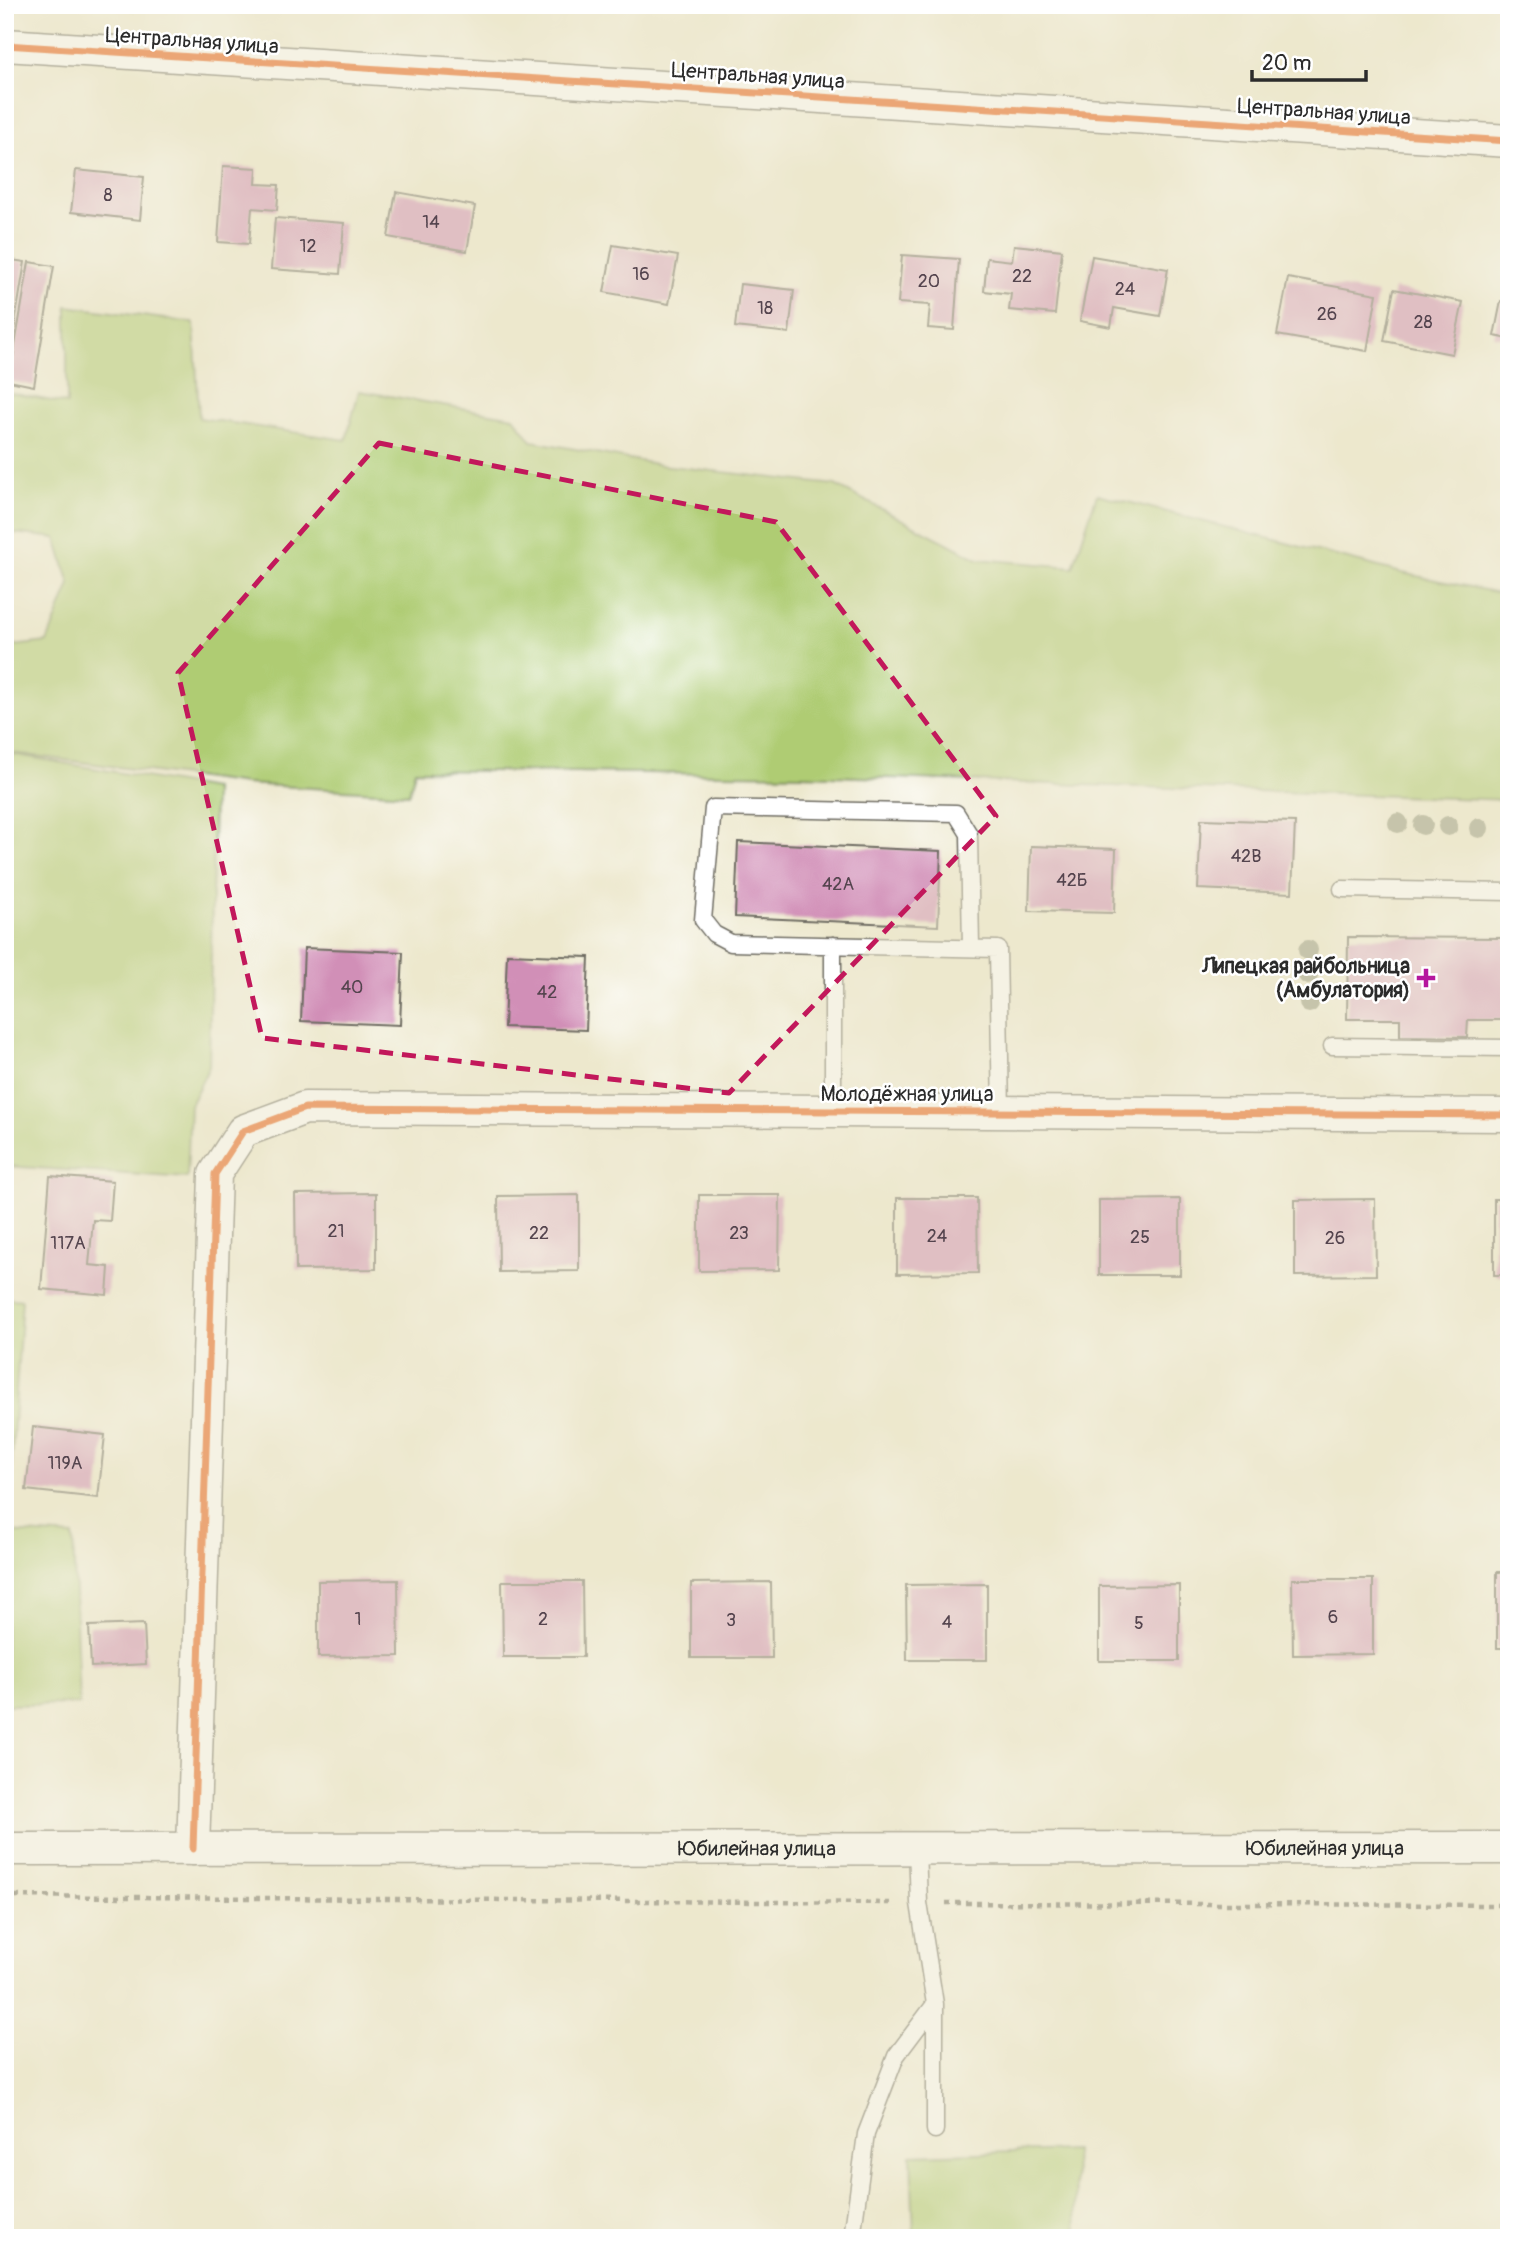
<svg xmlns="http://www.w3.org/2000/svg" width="1514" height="2243" viewBox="0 0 1514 2243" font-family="Pangolin,sans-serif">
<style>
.green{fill:#afcc73;stroke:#6d7c4f;stroke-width:2}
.building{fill:#d18fb7}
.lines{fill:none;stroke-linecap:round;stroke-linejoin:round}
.lane-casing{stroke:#6f6d64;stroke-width:19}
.street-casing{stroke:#6f6d64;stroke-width:35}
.path{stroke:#6f6d64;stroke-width:4.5;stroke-dasharray:5 5;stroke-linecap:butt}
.lane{stroke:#fff;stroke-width:16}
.street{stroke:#fff;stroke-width:32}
.cycleway-casing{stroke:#fff;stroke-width:11}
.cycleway{stroke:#e8590c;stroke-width:7}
.tree{fill:#989a80}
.marked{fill:none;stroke:#c2185b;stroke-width:5;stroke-dasharray:14 9;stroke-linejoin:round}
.poi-dot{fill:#b5179e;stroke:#fff;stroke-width:2.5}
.labels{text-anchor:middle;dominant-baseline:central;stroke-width:5;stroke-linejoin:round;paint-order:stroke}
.number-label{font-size:18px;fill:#54444e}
.street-label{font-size:21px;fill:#2b2b2b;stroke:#fff}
.poi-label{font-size:21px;font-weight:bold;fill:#2b2b2b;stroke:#fff;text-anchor:end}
</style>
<rect width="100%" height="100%" fill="#fff"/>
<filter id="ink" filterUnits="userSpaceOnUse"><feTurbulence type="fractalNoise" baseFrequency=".0143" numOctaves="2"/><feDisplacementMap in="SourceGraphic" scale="14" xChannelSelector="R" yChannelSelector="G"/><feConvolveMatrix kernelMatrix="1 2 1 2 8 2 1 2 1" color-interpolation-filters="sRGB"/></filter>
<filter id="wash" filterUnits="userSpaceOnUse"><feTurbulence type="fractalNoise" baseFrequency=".00686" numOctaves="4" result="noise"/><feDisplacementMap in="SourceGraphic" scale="28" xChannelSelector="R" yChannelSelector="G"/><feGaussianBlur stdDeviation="1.57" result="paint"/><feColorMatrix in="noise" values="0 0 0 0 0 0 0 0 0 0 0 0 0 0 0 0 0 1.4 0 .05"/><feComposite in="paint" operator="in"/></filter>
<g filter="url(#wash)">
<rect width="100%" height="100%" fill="#ede8cd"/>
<path class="green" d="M 67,306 L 194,323 L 199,418 L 346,440 L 359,391 L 514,417 L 532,441 L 661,465 L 835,485 L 978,559 L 1073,567 L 1097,494 L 1402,573 L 1509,595 L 1509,800 L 801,775 L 415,770 L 409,794 L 245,784 L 5,752 L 5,647 L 47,642 L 70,584 L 56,538 L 5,532 L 5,392 L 67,404 Z
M 5,753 L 214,789 L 209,1067 L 190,1105 L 187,1178 L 5,1166 Z
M 5,1298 L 22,1300 L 7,1532 L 73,1536 L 79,1704 L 5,1705 Z
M 1074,2150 L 1077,2238 L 914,2238 L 911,2155 Z"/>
<g id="blocks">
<path class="building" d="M 223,166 L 257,168 L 256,184 L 279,185 L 277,210 L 252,208 L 249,244 L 218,242 Z
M 76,170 L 144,177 L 140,220 L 71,212 Z
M 396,192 L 475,206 L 467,251 L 388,237 Z
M 275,218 L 344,223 L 340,274 L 271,269 Z
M 613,245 L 678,256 L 669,304 L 604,292 Z
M 1014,245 L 1062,250 L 1055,314 L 1009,310 L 1011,294 L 984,291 L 987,258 L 1012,261 Z
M 902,255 L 959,259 L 954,330 L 928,328 L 930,305 L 898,303 Z
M 1092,256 L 1168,269 L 1160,316 L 1114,308 L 1111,327 L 1080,321 Z
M 5,259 L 25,262 L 7,371 L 5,371 Z
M 29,262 L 54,266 L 34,386 L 9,381 Z
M 1288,278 L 1377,294 L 1367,351 L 1277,335 Z
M 740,284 L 794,290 L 789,333 L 735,327 Z
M 1394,289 L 1463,302 L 1452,354 L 1384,341 Z
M 1501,301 L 1509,302 L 1509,339 L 1494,336 Z
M 1201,819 L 1295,822 L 1292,893 L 1198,889 Z
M 738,842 L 941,851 L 938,926 L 735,917 Z
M 1031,846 L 1116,849 L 1114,913 L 1029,911 Z
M 1348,937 L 1506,938 L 1505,1020 L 1468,1020 L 1467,1037 L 1400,1036 L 1400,1019 L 1347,1019 Z
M 304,948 L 403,952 L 400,1025 L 301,1021 Z
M 507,954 L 589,957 L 586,1030 L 504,1027 Z
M 50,1176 L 113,1181 L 110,1221 L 93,1220 L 89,1265 L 109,1267 L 107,1295 L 41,1289 Z
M 376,1193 L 376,1269 L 296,1270 L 295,1194 Z
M 579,1195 L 579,1271 L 499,1272 L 498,1196 Z
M 699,1195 L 780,1195 L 779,1270 L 699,1271 Z
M 897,1198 L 977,1198 L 978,1273 L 897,1274 Z
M 1180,1199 L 1180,1275 L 1099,1275 L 1099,1200 Z
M 1375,1199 L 1376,1275 L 1295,1276 L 1295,1200 Z
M 1494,1199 L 1509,1199 L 1509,1275 L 1494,1275 Z
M 33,1427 L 105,1435 L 98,1498 L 26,1490 Z
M 1497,1572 L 1509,1572 L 1509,1648 L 1497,1648 Z
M 1292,1579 L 1373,1579 L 1373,1654 L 1293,1655 Z
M 398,1580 L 399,1656 L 318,1657 L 318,1581 Z
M 502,1581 L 582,1581 L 583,1657 L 503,1657 Z
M 771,1582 L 772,1658 L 691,1658 L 691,1583 Z
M 987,1584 L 987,1660 L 907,1660 L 906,1585 Z
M 1179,1585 L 1179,1661 L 1099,1661 L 1099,1586 Z
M 144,1624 L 146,1664 L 91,1667 L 89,1626 Z"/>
</g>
</g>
<g filter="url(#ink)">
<use href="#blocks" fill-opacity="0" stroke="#6f6d64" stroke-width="2"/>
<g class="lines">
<defs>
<path id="lane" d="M 1342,889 L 1509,892
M 971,948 L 969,834 L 956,813 L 713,808 L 703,920 L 714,934 L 731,943 L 998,949 L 1001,1112
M 1332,1046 L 1509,1048
M 833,1111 L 833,945
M 917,1848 L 919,1903 L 935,2004 L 935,2130
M 852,2238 L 866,2134 L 896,2056 L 935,2004"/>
<g id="street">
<path d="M 5,45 L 1509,141"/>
<path id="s1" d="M 5,1849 L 1509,1848"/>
<path d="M 193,1849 L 215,1174 L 243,1131 L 305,1108 L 1509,1115"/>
</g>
</defs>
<use href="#lane" class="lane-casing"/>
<use href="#street" class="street-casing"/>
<path class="path" d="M 5,1896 L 892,1903
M 946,1903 L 1509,1905"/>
<use href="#lane" class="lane"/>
<use href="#street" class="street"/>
<defs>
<path id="cycleway" d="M 5,45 L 1509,141
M 193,1849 L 215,1174 L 243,1131 L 305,1108 L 1509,1115"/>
</defs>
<use href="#cycleway" class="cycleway-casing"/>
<use href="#cycleway" class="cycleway"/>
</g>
<g class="tree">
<circle cx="1398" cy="823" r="10"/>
<circle cx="1423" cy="825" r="10"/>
<circle cx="1448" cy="826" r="10"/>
<circle cx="1479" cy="828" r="10"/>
<circle cx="1308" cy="950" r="10"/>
<circle cx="1308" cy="975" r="10"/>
<circle cx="1309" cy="1003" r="10"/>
</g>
</g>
<path d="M0 0H1514V2243H0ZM 379,443 L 776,522 L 996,816 L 729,1093 L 262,1038 L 178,673 Z" fill="#ede8cd" fill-opacity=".55" fill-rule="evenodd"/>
<path class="marked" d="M 379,443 L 776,522 L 996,816 L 729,1093 L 262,1038 L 178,673 Z"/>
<path class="poi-dot" d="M1422.5 967.5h7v7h7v7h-7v7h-7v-7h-7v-7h7z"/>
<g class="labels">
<g class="number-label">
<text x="108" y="195">8</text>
<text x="431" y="222">14</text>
<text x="308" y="246">12</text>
<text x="641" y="274">16</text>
<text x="1022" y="276">22</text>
<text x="929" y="281">20</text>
<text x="1125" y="289">24</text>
<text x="765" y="308">18</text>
<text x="1327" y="314">26</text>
<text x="1423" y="322">28</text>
<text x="1246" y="856">42В</text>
<text x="1072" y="880">42Б</text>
<text x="838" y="884">42А</text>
<text x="352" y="987">40</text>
<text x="547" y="992">42</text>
<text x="336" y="1231">21</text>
<text x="539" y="1233">22</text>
<text x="739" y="1233">23</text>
<text x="937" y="1236">24</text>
<text x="1140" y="1237">25</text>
<text x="1335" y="1238">26</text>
<text x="68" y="1243">117А</text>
<text x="65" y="1463">119А</text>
<text x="1333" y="1617">6</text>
<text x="358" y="1619">1</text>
<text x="543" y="1619">2</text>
<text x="731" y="1620">3</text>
<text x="947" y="1622">4</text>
<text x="1139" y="1623">5</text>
</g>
<g class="street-label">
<text transform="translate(192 41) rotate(4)">Центральная улица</text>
<text transform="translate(758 76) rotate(4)">Центральная улица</text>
<text transform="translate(1324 112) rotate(4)">Центральная улица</text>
<text x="907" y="1094">Молодёжная улица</text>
<text stroke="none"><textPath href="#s1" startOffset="1320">Юбилейная улица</textPath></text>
<text stroke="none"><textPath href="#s1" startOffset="752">Юбилейная улица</textPath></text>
</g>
<g class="poi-label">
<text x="1410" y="966">Липецкая райбольница<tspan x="1410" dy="24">(Амбулатория)</tspan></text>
</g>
</g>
<rect width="1514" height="2243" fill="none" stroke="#fff" stroke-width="28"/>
<path d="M1252 70v10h114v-10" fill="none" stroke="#2b2b2b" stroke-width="3.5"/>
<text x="1262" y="70" font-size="21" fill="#2b2b2b" stroke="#ffffff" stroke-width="5" paint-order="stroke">20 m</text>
</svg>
